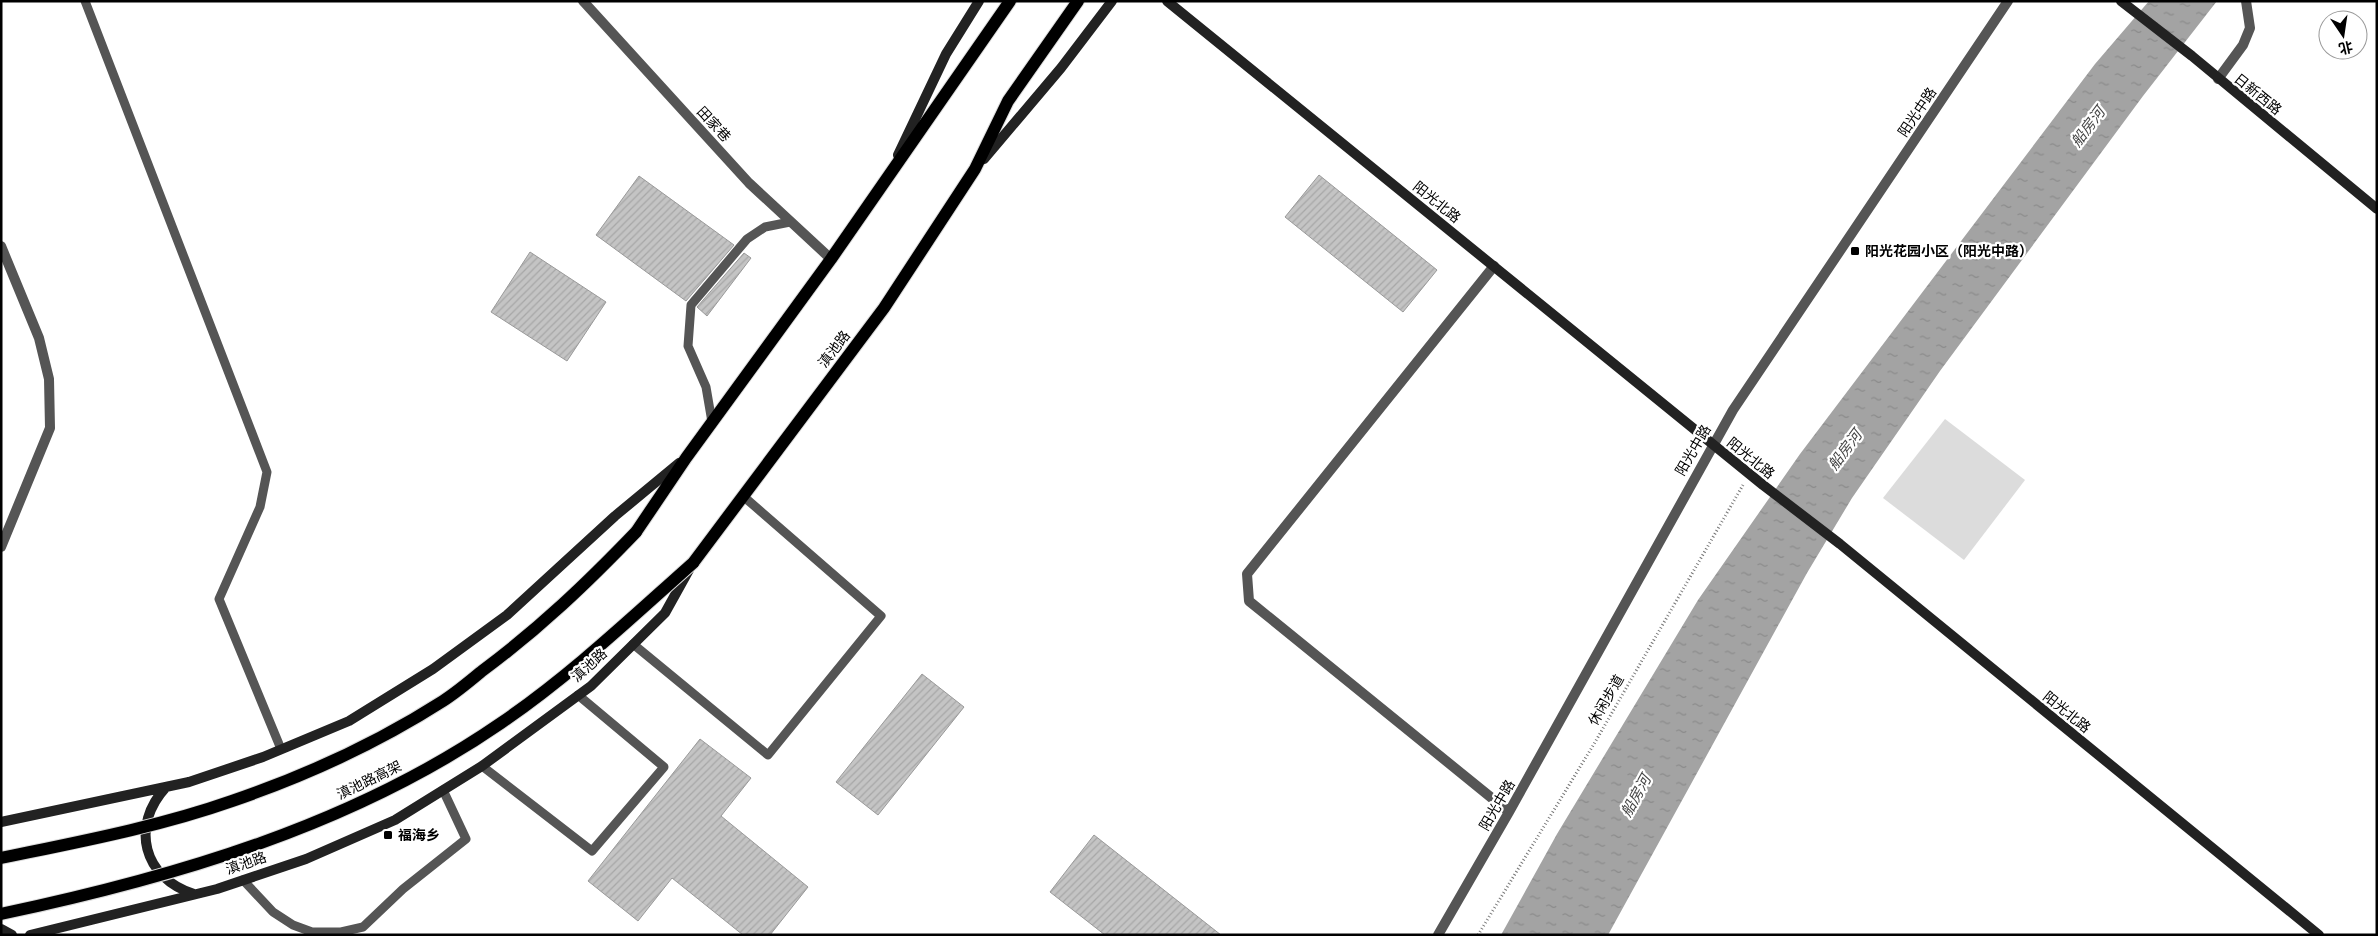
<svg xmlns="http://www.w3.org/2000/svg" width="2378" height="936" viewBox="0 0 2378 936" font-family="'Work Sans','Noto Sans SC',sans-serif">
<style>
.grass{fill:#dcdcdc}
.water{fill:url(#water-ripples)}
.building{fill:url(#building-hatch);stroke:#999}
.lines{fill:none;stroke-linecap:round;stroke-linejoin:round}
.primary-casing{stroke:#dbdbdb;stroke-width:14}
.path{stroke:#777;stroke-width:3;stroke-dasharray:1 2.5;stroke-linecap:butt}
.lane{stroke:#555;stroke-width:9}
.street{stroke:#555;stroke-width:10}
.secondary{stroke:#222;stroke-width:10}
.primary{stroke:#000;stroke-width:12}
.primary-bridge-casing{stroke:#dbdbdb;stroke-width:14;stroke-linecap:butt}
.primary-bridge{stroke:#000;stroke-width:12}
.poi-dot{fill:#000;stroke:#fff;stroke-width:2}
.labels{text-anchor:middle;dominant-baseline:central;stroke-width:4.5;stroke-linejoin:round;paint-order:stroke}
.street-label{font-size:14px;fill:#000;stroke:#fff}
.poi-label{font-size:14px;font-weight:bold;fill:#000;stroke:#fff;text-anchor:start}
.water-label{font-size:15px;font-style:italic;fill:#444;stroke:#fff}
</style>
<defs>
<pattern id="water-ripples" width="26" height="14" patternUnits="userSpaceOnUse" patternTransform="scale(1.25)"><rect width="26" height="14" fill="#a3a3a3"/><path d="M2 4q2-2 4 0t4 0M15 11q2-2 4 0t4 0" fill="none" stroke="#8b8b8b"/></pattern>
<pattern id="building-hatch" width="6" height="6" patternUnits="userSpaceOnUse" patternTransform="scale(1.25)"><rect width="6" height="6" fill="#c4c4c4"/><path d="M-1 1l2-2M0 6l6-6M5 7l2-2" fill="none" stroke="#a7a7a7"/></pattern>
</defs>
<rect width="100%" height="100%" fill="#fff"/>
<path class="grass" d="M 1945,419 L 2025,480 L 1964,560 L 1883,498 Z"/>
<path class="water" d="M 2149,1 L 2217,1 L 2143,96 L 1940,371 L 1852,498 L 1807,573 L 1608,935 L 1501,935 L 1557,834 L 1698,600 L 1800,454 L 2095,64 Z"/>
<path class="building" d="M 1319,175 L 1437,270 L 1403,312 L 1285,217 Z
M 639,176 L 734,245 L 686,301 L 596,235 Z
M 530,252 L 606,302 L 567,361 L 491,312 Z
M 744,253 L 751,258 L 707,316 L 697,307 Z
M 922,674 L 964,707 L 878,815 L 836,782 Z
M 700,739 L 751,778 L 721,816 L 808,887 L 770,935 L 743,935 L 672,878 L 638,921 L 588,881 Z
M 1094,835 L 1221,935 L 1105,935 L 1050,892 Z"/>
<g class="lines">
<defs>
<path id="primary" d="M 636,532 L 686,458 L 831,259 L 1010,1
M 693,563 L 884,308 L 975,169 L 1008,101 L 1078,1"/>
</defs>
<use href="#primary" class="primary-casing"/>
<path class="path" d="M 1478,935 L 1594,744 L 1743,485"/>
<path class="lane" d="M 85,1 L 267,472 L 260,507 L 219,599 L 281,749
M 712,422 L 706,387 L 688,346 L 691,305 L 747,239 L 765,227 L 790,222
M 633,644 L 768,755 L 881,616 L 743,496
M 482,766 L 592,851 L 664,767 L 578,695
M 243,880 L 273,912 L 293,925 L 312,932 L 341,932 L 363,927 L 403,889 L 466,839 L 443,790"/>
<path class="street" d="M 583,1 L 749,183 L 831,259
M 2218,79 L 2243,45 L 2250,28 L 2246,1
M 1,246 L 39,338 L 49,379 L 50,428 L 1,547
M 1494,266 L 1247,574 L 1249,601 L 1509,812
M 1438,935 L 1509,812 L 1733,410 L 2008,1"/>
<path class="secondary" d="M 1167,1 L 1763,485 L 1840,544 L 2319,935
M 2121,1 L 2192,56 L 2377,209
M 898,155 L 946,54 L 979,1
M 984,159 L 1061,68 L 1112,1
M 166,787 C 130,826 143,878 194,894
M 1,822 L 189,782 L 263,757 L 349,721 L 433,669 L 507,615 L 615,516 L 679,463
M 1,929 L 12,935
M 30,935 L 217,889 L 306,859 L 395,820 L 482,766 L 591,686 L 665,613 L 690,568"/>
<use href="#primary" class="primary"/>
<defs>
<path id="primary-bridge" d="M 1,858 C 78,842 158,827 232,801 C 305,776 379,742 443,701 C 457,692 470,681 482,671 C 540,628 587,583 636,532
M 1,914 C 176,877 353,825 501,723 C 570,676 631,618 693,563"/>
</defs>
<use href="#primary-bridge" class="primary-bridge-casing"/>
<use href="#primary-bridge" class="primary-bridge"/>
</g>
<g class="poi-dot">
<rect x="1850" y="246" width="10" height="10" rx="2.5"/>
<rect x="383" y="830" width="10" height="10" rx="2.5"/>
</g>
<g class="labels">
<g class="street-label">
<text transform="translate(2258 94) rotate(39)">日新西路</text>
<text transform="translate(1917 112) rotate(-56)">阳光中路</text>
<text transform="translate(714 124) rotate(47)">田家巷</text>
<text transform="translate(1437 202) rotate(39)">阳光北路</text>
<text transform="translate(834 349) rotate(-53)">滇池路</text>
<text transform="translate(1693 450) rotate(-60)">阳光中路</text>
<text transform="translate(1751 458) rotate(39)">阳光北路</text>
<text transform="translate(589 665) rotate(-42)">滇池路</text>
<text transform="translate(1606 700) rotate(-60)">休闲步道</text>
<text transform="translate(2067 712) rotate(39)">阳光北路</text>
<text transform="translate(369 780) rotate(-26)">滇池路高架</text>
<text transform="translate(1497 805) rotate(-60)">阳光中路</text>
<text transform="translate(246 863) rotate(-19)">滇池路</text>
</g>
<g class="poi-label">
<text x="1865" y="251">阳光花园小区（阳光中路）</text>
<text x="398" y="835">福海乡</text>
</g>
<g class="water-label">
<text transform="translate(2088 127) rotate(-53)">船房河</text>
<text transform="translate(1845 450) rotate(-53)">船房河</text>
<text transform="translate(1636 796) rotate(-61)">船房河</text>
</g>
</g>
<rect width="2378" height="936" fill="none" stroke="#000000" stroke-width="5"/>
<g transform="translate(2343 35) rotate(167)"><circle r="24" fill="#ffffff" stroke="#999999"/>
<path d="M0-4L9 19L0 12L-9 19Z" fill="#000000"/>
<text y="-8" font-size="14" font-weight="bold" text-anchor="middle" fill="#000000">北</text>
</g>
</svg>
